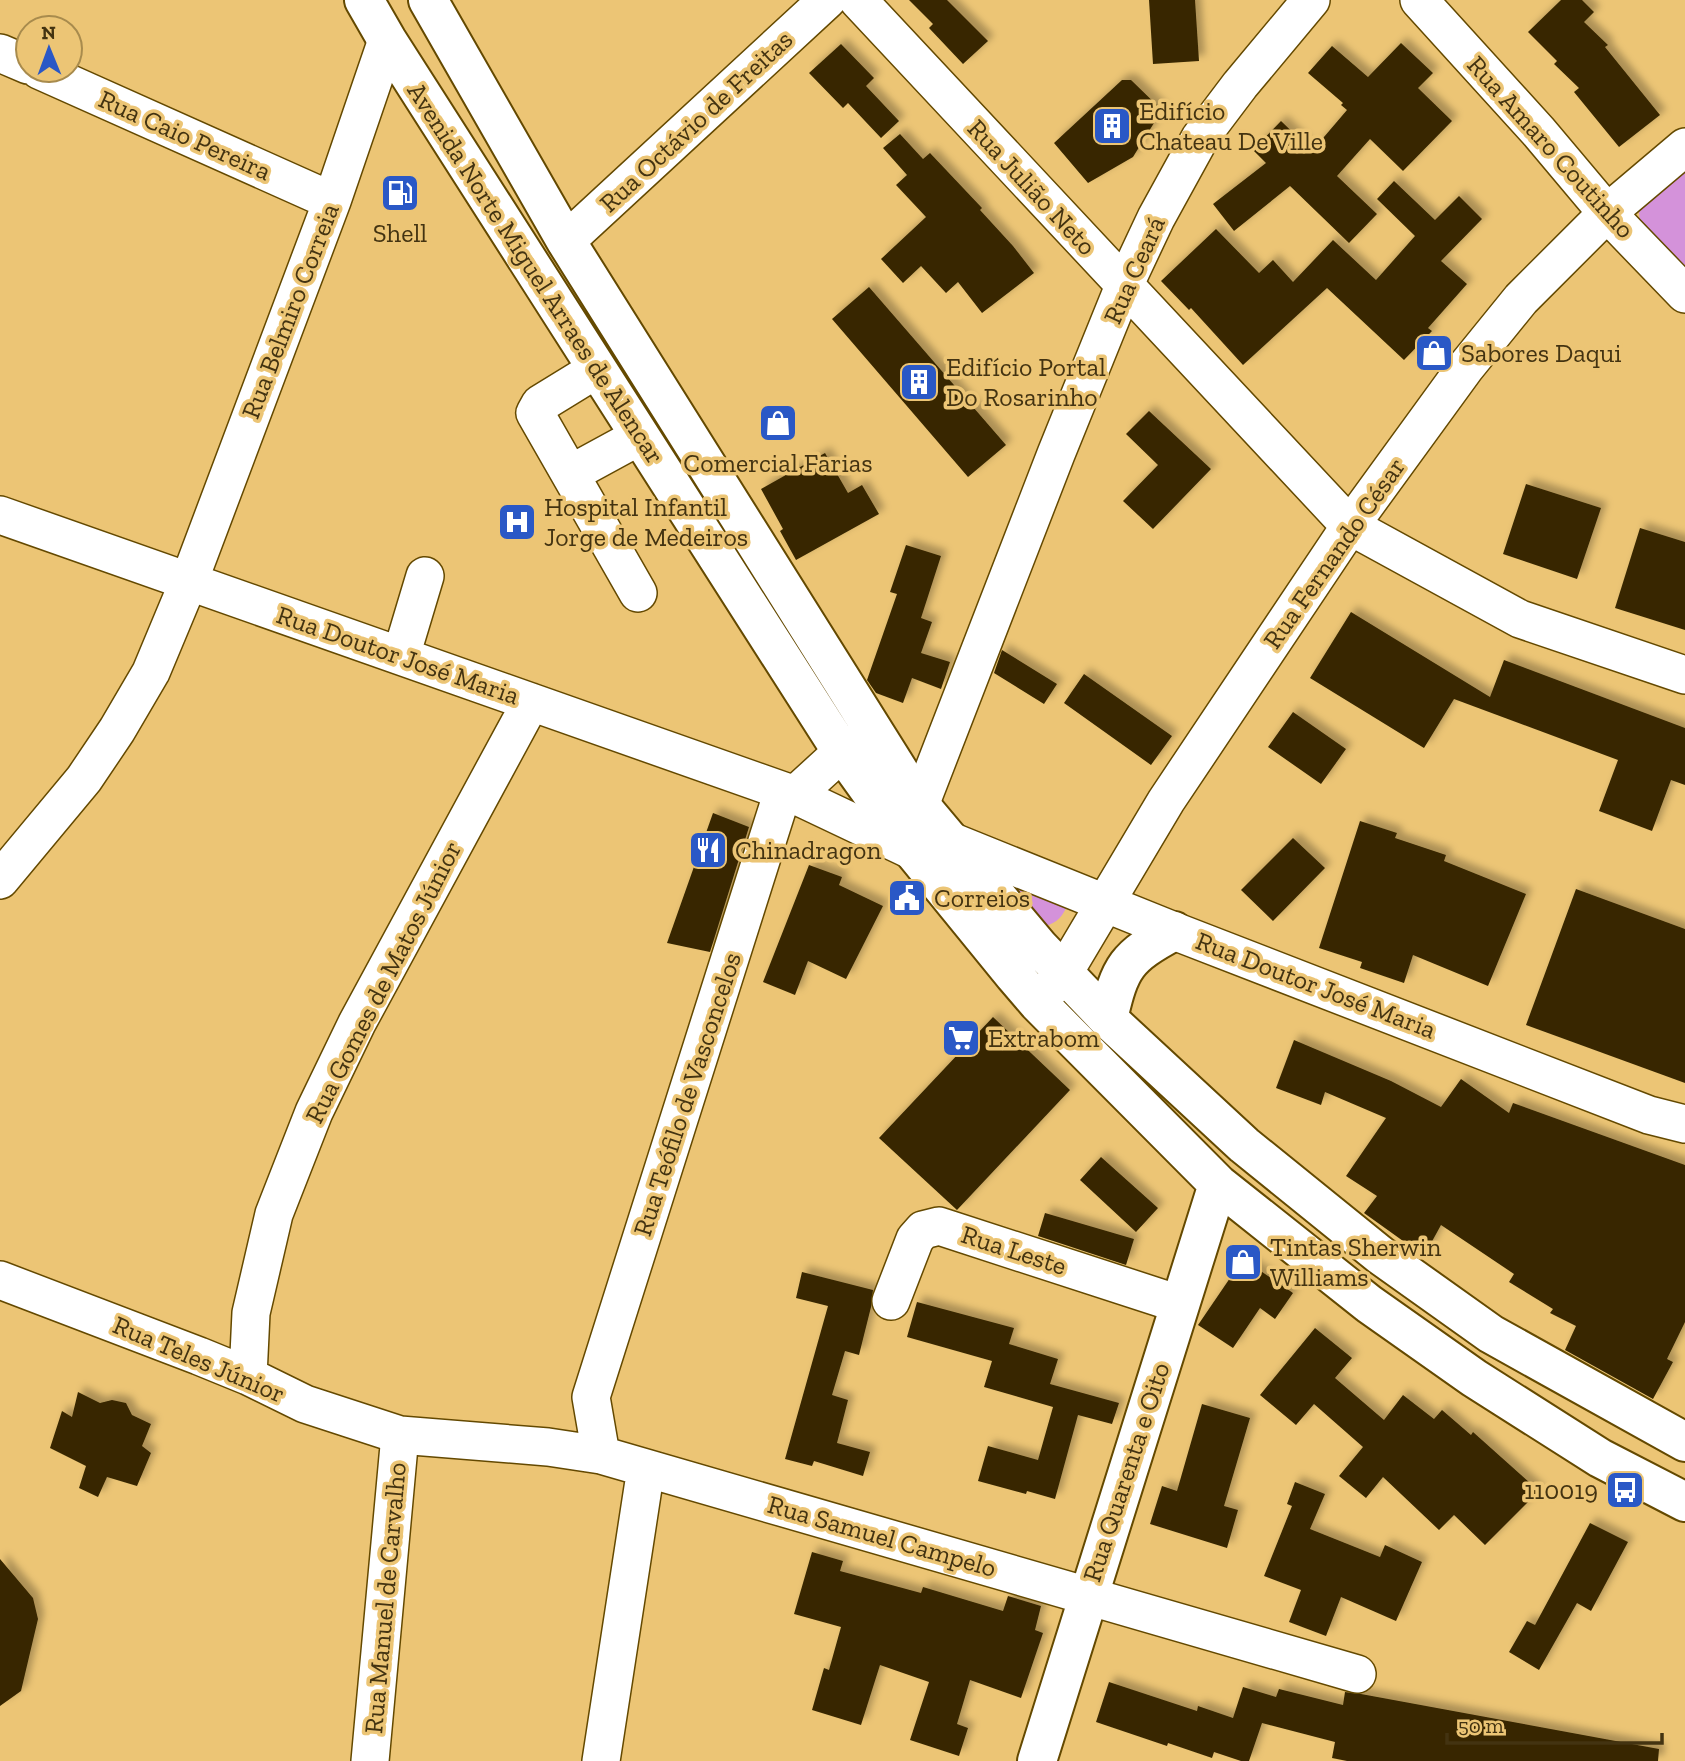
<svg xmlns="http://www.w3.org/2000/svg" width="1685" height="1761" viewBox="0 0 1685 1761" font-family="'Zilla Slab',serif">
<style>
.green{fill:#d492da}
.building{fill:#372703;filter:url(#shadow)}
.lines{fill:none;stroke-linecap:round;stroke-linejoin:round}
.minor-casing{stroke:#644900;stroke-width:40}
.major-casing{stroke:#644900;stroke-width:42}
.minor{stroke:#fff;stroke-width:37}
.major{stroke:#fff;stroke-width:38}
.labels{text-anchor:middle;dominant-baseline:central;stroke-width:7;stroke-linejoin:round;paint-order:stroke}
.poi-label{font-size:26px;fill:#433311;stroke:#ecc575;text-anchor:start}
.street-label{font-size:26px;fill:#433311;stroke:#ecc575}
</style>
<defs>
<filter id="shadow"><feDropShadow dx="6" dy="-6" stdDeviation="3.5" flood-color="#0004"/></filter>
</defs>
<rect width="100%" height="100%" fill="#ecc575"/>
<path class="green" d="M 1685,168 L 1685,271 L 1640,223 L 1639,212 L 1643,206 Z
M 992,863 L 1068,904 C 1063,916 1057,923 1045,926 Z"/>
<path class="building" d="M 909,0 L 947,0 L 988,41 L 963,64 L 929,28 L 933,24 Z
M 1149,0 L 1195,0 L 1199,61 L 1153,64 Z
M 1561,0 L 1582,0 L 1594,12 L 1584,22 L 1608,45 L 1605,47 L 1660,115 L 1619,147 L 1574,92 L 1579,88 L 1554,64 L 1557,61 L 1528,32 Z
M 1401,43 L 1433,73 L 1418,88 L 1452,121 L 1403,171 L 1370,139 L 1337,176 L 1377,214 L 1349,243 L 1290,186 L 1234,231 L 1213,204 L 1266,163 L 1253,150 L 1281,121 L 1312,151 L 1347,110 L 1341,105 L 1343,103 L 1308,73 L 1332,46 L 1368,77 Z
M 841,44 L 874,78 L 866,86 L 899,121 L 881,138 L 848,103 L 843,108 L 809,73 Z
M 1122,80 L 1131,80 L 1162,110 L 1133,157 L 1088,183 L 1054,143 Z
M 900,134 L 923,159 L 930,153 L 982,208 L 980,210 L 1013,246 L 1034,273 L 982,313 L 958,282 L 946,293 L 921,266 L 903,283 L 881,259 L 926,217 L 896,185 L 907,175 L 883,148 Z
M 1394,181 L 1435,220 L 1459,196 L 1482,219 L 1441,261 L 1467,284 L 1428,328 L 1432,331 L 1404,360 L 1327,288 L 1243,365 L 1191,308 L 1189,310 L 1161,281 L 1216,229 L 1259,273 L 1273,260 L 1293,282 L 1333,240 L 1376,280 L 1415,236 L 1377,199 Z
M 869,287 L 1006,445 L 968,477 L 832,319 Z
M 1149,411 L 1211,469 L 1153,529 L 1123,501 L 1158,465 L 1126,434 Z
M 825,453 L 848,493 L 862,485 L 879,514 L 796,560 L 780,531 L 783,529 L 761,489 Z
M 1526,484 L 1601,508 L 1577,579 L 1503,554 Z
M 1640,528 L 1685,542 L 1685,630 L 1615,608 Z
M 906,545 L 941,556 L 921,618 L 932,622 L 921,653 L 950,662 L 941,689 L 912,678 L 903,703 L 876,693 L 867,680 L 897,594 L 890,592 Z
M 1351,612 L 1490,697 L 1504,660 L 1685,728 L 1685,785 L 1671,780 L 1652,831 L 1599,811 L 1618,760 L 1454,699 L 1424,748 L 1310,678 Z
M 1002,650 L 1057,684 L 1044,704 L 994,673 Z
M 1084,674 L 1172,736 L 1151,765 L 1064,703 Z
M 1293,712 L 1346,749 L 1321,784 L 1268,747 Z
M 713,813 L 749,827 L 710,952 L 667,943 Z
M 1360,821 L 1397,833 L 1395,838 L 1446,855 L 1444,861 L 1526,894 L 1488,986 L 1413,955 L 1404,983 L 1360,968 L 1362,962 L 1319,948 Z
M 1293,838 L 1325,868 L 1273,921 L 1241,890 Z
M 809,865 L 842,877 L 839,885 L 883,906 L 846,979 L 808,961 L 795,995 L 763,982 Z
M 1576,889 L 1685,929 L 1685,1083 L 1526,1025 Z
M 993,1017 L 1070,1090 L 957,1210 L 879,1138 Z
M 1294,1040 L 1391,1081 L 1441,1107 L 1461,1079 L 1509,1113 L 1513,1103 L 1685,1165 L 1685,1322 L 1667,1359 L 1673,1362 L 1653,1399 L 1565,1350 L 1576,1326 L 1550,1313 L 1553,1309 L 1509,1282 L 1514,1274 L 1441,1225 L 1424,1256 L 1364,1213 L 1377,1196 L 1346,1176 L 1386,1118 L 1325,1092 L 1321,1105 L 1276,1088 Z
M 1101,1157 L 1158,1208 L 1136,1232 L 1080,1180 Z
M 1045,1213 L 1134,1239 L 1126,1265 L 1038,1236 Z
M 1243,1259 L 1293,1293 L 1275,1319 L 1260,1308 L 1233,1348 L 1198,1325 Z
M 802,1272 L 873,1290 L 871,1307 L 859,1355 L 845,1351 L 832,1395 L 848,1400 L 837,1443 L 870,1452 L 863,1476 L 814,1461 L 812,1466 L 785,1459 L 828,1306 L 796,1298 Z
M 917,1302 L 1014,1328 L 1009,1344 L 1058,1359 L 1050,1384 L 1119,1403 L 1112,1424 L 1078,1415 L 1055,1499 L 1027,1491 L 1026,1494 L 978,1481 L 988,1446 L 1038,1460 L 1053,1407 L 984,1387 L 992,1361 L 907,1337 Z
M 1315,1328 L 1352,1358 L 1335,1378 L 1384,1420 L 1403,1395 L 1434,1419 L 1442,1410 L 1471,1435 L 1473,1432 L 1539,1491 L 1485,1545 L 1454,1515 L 1439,1530 L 1383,1477 L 1366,1498 L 1339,1476 L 1363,1447 L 1314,1404 L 1296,1425 L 1260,1395 Z
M 78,1392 L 100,1403 L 112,1400 L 126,1403 L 132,1415 L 151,1424 L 142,1446 L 151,1453 L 137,1486 L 107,1477 L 98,1497 L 79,1488 L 86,1466 L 50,1448 L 62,1411 L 72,1417 Z
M 1202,1404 L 1250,1418 L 1224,1506 L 1238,1510 L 1227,1548 L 1150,1524 L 1162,1486 L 1177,1491 Z
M 1295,1482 L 1325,1494 L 1310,1529 L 1380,1557 L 1385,1545 L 1422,1562 L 1396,1621 L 1341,1597 L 1326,1636 L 1289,1622 L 1301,1590 L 1264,1576 L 1292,1506 L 1287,1504 Z
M 1590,1523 L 1628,1542 L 1591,1611 L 1577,1603 L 1539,1670 L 1509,1652 L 1527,1621 L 1535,1625 Z
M 812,1552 L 843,1561 L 840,1571 L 921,1593 L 923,1587 L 1003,1611 L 1008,1596 L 1041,1606 L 1035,1630 L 1043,1633 L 1021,1698 L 970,1680 L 957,1724 L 968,1728 L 959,1756 L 910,1740 L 929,1682 L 880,1665 L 861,1725 L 812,1710 L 824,1668 L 829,1670 L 841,1627 L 794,1614 Z
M 0,1559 L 33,1598 L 38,1619 L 21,1691 L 0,1706 Z
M 1109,1682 L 1197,1711 L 1198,1706 L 1233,1718 L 1243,1687 L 1276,1697 L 1279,1689 L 1343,1705 L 1345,1692 L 1361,1694 L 1659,1749 L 1658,1761 L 1347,1761 L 1332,1758 L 1335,1742 L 1262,1723 L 1249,1761 L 1241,1761 L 1214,1752 L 1212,1758 L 1168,1743 L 1167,1746 L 1096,1722 Z"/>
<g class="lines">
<defs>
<path id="minor" d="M 858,0 L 1350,526 L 1520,619 L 1685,675
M 1419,0 L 1538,131 L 1607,213 L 1685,294
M 0,53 L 28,65
M 39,70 L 332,201
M 566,241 L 827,0
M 597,369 L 540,404 L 535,413 L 638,593
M 572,473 L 640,436
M 0,515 L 795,795 L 913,851
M 401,656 L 425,576
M 795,795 L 842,752
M 920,805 L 1056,454 L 1124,286 L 1156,218 L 1200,138 L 1240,85 L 1311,0
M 948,840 L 1174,931 L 1649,1115 L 1685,1124
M 0,880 L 84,779 L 117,730 L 151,672 L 189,581 L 332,201 L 387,40
M 1045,994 L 1063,974 L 1166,801 L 1350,526 L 1465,368 L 1521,299 L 1607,213 L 1685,147
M 0,1280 L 199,1356 L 248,1376 L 305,1404 L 400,1435 L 548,1447 L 601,1455 L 1357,1674
M 891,1301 L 915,1239 L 923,1230 L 939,1226 L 1179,1304
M 248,1376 L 251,1313 L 274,1214 L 314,1112 L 357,1023 L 531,702
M 601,1455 L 591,1397 L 783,791
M 370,1761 L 400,1435
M 601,1761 L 646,1468"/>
<path id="major" d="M 364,0 L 387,40 L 842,752 L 913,851 L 1014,975 L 1038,1003 L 1218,1184 L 1369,1304 L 1474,1378 L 1600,1458 L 1685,1502
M 428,0 L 566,241 L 920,805 L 1039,947 L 1108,1019 L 1244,1145 L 1380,1255 L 1491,1334 L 1685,1442
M 1108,1019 C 1120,966 1126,957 1174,931
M 1037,1761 L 1218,1184"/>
</defs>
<use href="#minor" class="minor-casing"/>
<use href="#major" class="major-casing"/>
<use href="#minor" class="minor"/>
<use href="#major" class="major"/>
</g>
<defs>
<symbol id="building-square" viewBox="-11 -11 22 22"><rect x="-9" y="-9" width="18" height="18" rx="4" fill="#2a58c6" stroke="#ecc575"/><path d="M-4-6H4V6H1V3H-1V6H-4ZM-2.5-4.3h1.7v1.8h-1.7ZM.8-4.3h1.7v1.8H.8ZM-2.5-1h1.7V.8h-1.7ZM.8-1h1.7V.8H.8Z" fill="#fff"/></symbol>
<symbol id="fuel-square" viewBox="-11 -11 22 22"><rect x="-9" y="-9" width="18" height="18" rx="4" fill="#2a58c6" stroke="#ecc575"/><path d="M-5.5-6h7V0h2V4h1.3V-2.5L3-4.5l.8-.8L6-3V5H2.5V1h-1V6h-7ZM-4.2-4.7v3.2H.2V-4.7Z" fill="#fff"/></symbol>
<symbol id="shop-square" viewBox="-11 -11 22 22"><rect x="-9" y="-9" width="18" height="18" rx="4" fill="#2a58c6" stroke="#ecc575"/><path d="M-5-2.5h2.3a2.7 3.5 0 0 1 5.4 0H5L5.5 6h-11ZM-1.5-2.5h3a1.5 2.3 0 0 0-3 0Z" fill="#fff"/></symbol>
<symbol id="hospital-square" viewBox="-11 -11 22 22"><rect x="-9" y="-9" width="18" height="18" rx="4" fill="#2a58c6" stroke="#ecc575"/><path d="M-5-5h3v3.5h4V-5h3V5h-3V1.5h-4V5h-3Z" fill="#fff"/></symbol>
<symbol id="restaurant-square" viewBox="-11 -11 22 22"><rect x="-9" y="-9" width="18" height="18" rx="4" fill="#2a58c6" stroke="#ecc575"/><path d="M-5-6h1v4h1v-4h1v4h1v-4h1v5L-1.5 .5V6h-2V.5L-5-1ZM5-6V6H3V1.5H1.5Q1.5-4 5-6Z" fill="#fff"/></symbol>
<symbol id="civic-square" viewBox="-11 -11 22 22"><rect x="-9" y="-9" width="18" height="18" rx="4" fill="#2a58c6" stroke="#ecc575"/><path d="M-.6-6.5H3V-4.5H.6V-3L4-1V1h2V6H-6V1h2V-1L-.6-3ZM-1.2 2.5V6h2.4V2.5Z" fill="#fff"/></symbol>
<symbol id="supermarket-square" viewBox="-11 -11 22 22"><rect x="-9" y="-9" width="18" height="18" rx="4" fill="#2a58c6" stroke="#ecc575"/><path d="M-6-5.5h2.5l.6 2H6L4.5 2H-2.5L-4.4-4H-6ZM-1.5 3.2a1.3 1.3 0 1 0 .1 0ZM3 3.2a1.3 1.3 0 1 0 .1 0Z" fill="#fff"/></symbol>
<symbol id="bus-square" viewBox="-11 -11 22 22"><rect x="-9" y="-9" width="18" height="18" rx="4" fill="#2a58c6" stroke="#ecc575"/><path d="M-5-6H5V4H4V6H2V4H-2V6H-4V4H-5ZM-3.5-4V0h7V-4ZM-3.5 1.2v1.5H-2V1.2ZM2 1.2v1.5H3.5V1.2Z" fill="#fff"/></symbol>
</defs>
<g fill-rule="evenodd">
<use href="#building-square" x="1090" y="104" width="44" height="44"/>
<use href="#fuel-square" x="378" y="171" width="44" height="44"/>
<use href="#shop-square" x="1412" y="331" width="44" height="44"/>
<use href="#building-square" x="897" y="360" width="44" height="44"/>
<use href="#shop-square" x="756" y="401" width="44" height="44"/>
<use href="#hospital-square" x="495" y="500" width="44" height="44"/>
<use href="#restaurant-square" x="686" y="828" width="44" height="44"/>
<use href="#civic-square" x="885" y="876" width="44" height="44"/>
<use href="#supermarket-square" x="939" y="1016" width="44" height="44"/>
<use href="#shop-square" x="1221" y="1240" width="44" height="44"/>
<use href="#bus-square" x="1603" y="1468" width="44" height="44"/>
</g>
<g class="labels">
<g class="poi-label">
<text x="1139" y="111">Edifício<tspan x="1139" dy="30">Chateau De Ville</tspan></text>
<text x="400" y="233" text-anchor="middle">Shell</text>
<text x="1461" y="353">Sabores Daqui</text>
<text x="946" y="367">Edifício Portal<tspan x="946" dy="30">Do Rosarinho</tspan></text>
<text x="778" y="463" text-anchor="middle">Comercial Farias</text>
<text x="544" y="507">Hospital Infantil<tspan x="544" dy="30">Jorge de Medeiros</tspan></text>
<text x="735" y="850">Chinadragon</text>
<text x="934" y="898">Correios</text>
<text x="988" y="1038">Extrabom</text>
<text x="1270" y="1247">Tintas Sherwin<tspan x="1270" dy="30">Williams</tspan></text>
<text x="1598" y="1490" text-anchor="end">110019</text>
</g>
<g class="street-label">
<text transform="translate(696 121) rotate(-43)">Rua Octávio de Freitas</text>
<text transform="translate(185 135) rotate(24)">Rua Caio Pereira</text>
<text transform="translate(1551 147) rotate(48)">Rua Amaro Coutinho</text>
<text transform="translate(1032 187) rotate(47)">Rua Julião Neto</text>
<text transform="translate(1134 270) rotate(-66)">Rua Ceará</text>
<text transform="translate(536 273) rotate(57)">Avenida Norte Miguel Arraes de Alencar</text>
<text transform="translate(290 311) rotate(-69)">Rua Belmiro Correia</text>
<text transform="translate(1334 553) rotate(-55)">Rua Fernando César</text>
<text transform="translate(398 655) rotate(19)">Rua Doutor José Maria</text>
<text transform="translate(383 982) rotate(-63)">Rua Gomes de Matos Júnior</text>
<text transform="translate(1316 985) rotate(21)">Rua Doutor José Maria</text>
<text transform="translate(687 1094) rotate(-72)">Rua Teófilo de Vasconcelos</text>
<text transform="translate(1014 1250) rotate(18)">Rua Leste</text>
<text transform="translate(199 1359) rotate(23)">Rua Teles Júnior</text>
<text transform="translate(1126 1472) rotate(-72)">Rua Quarenta e Oito</text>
<text transform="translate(882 1536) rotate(16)">Rua Samuel Campelo</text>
<text transform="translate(385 1598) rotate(-85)">Rua Manuel de Carvalho</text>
</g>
</g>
<g transform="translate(49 49) rotate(359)"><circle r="33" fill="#ecc575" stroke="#a88b4d" stroke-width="2"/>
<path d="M0-5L12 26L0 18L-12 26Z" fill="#2a58c6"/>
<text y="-10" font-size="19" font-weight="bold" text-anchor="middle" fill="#433311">N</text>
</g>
<path d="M1447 1733v10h215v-10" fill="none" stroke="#433311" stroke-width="3.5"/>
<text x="1458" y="1733" font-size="21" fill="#433311" stroke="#ecc575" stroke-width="5" paint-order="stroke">50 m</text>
</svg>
